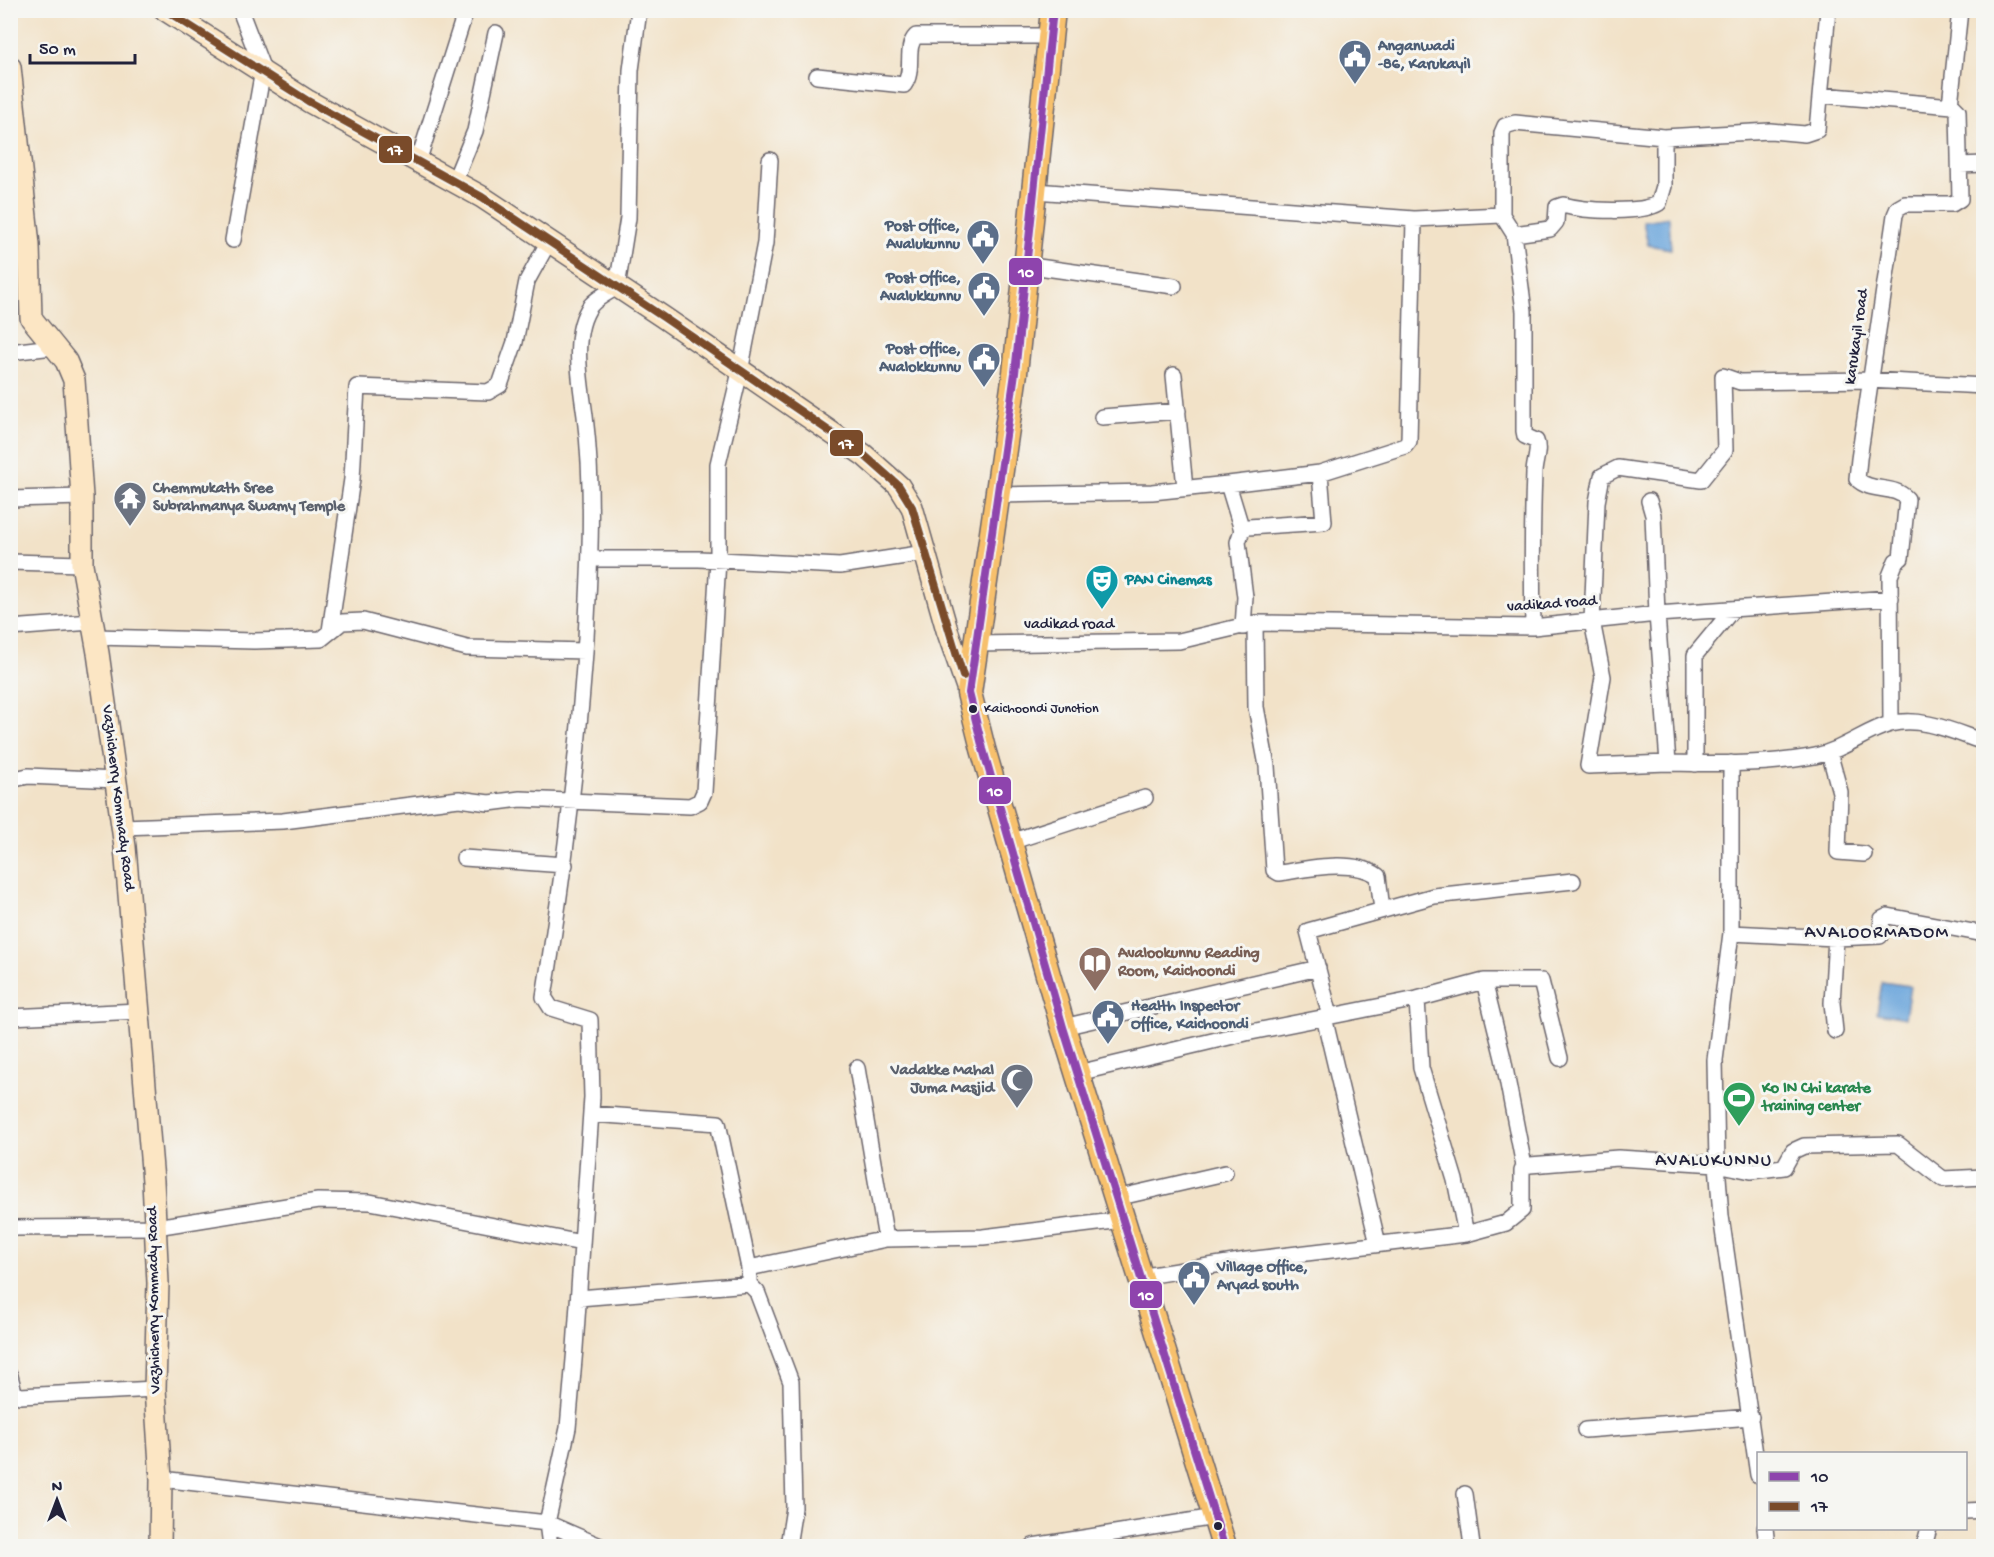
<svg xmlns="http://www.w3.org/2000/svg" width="1994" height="1557" viewBox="0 0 1994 1557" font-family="'Gochi Hand',sans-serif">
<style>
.water{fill:#6ca6dc;stroke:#47648c;stroke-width:1.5}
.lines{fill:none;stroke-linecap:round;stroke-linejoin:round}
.minor-casing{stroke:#6b656c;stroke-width:18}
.secondary-casing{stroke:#6b656c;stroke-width:24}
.primary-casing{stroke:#6b656c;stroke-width:27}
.minor{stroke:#fff;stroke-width:15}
.secondary{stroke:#fce6c4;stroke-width:21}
.primary{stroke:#f7c06c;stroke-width:24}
.bus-1-casing{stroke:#f6f6f2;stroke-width:12}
.bus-2-casing{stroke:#f6f6f2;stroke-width:12}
.bus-1{stroke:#8e44ad;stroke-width:8}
.bus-2{stroke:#7a4b2a;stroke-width:8}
.bus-dot{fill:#22223b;stroke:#f6f6f2;stroke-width:2}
.labels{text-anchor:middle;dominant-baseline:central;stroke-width:6;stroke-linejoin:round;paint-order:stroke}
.bus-label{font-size:14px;fill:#22223b;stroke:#f6f6f2;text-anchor:start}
.service-label{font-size:16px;font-weight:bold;fill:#4e5e75;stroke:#f6f6f2;text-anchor:start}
.street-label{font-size:16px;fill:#22223b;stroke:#f6f6f2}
.worship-label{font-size:16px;font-weight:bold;fill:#5b616d;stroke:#f6f6f2;text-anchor:start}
.culture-label{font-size:16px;font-weight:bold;fill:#0d838f;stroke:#f6f6f2;text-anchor:start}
.education-label{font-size:16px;font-weight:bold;fill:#785e54;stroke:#f6f6f2;text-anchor:start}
.leisure-label{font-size:16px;font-weight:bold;fill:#27864d;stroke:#f6f6f2;text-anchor:start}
.neighbourhood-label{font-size:18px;letter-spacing:1.5px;fill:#22223b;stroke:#f6f6f2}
.line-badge{stroke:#f6f6f2;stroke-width:2}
.badge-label{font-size:16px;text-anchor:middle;font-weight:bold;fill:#fff}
</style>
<rect width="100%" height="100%" fill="#f6f6f2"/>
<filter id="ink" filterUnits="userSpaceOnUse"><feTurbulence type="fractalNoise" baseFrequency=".0167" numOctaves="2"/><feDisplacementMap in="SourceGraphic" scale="12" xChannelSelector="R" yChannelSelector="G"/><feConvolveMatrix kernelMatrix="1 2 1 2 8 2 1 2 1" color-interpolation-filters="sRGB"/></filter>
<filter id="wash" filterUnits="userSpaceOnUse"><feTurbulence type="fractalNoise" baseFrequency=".008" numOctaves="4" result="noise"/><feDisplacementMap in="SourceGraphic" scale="24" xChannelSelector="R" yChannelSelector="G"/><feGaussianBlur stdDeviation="1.35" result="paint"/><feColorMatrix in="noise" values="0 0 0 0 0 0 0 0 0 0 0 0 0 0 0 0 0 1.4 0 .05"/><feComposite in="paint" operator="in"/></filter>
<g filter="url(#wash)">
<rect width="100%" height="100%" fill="#f2e2c8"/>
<path class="water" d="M 1669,217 L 1671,249 L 1648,245 L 1643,221 Z
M 1882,982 L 1910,986 L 1905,1018 L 1877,1013 Z"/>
</g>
<g filter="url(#ink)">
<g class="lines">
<defs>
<path id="minor" d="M 817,76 L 904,85 C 915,70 904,48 916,36 L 1051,36
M 1821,95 L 1953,106 L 1958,111 L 1960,199 L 1952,204 L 1905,204 L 1898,208 L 1895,215 L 1859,459 L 1857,479 C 1871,493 1894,484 1907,499 L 1901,558 L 1896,561 L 1890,576 L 1891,724
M 1950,105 L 1960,10
M 418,162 L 466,10
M 1960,165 L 1984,164
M 454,182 L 475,131 L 496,33
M 1035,191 L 1414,219 L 1502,215 L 1514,234 L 1524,311 L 1524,431 L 1525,436 L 1536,441 C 1540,450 1534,463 1534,473 C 1532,525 1532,575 1533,627
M 1502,215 L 1502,133 L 1505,126 L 1515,123 L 1664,137 L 1770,131 L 1805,134 L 1817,130 L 1828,10
M 1514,234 L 1550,229 L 1556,222 L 1557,207 L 1563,205 C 1584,211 1642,214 1659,203 L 1664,186 L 1664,137
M 233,240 L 263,70 L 240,10
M 1024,265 L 1174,286
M 10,352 L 53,347
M 1174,375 L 1185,488
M 1102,417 L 1178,411
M 1228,484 L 1242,530
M 997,495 L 1152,492 L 1228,484 L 1320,473 L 1405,446 L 1409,441 L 1414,219
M 10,499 L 82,497
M 1649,501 L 1653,515 L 1657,614 L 1891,598
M 591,559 L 699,559 L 840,566 L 925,553
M 10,562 L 82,564
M 1255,623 L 1256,707 L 1267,766 L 1274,870 L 1279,873 C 1307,869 1353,858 1378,876 L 1382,910
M 1243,627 L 1245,597 L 1238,542 L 1242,530 L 1248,527 L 1324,522 L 1320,473
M 10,628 L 92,622
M 330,631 L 352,479 L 357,387 L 488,392 L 500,385 L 515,342 L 527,281 L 549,241
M 95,637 L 254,641 L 321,639 L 342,622 L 363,621 L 467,648 L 585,651
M 975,644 L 1179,641 L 1255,623 L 1533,627 L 1657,614 L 1668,763 C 1717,764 1767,765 1815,756 C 1844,750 1865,731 1890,724 C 1922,716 1954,732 1984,742
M 1829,752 L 1840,792 L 1838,852 L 1864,854
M 1668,763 L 1588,766 L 1603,677 L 1592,621 L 1597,502 L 1602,476 L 1618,468 L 1701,480 L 1725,450 L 1723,376 L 1740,382 L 1869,380 L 1984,386
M 1731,763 L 1731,933 L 1715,1060 L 1717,1164 L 1721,1216 L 1758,1475
M 1695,764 L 1695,655 L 1733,609
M 10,780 L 28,776 L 116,780
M 123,827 L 283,821 L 459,799 L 489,803 L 520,799 L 690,806 L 700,801 L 704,792 L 718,560 L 718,464 L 740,372 L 765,243 L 770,160
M 1010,842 L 1145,798
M 464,858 L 565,865
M 1731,933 L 1836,938 L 1880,936 L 1882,919 L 1888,916 L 1984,934
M 1484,981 L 1541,981 L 1560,1058
M 1417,999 L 1421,1068 L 1455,1180 L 1466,1234
M 1330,1016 L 1308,931 L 1434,896 L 1573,881
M 10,1017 L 139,1011
M 1324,1017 L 1378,1244
M 1063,1027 L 1318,968
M 1835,1031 L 1832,1003 L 1836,938
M 857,1068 L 886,1239
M 1078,1073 L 1246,1033 L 1417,999 L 1484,981 L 1503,1058 L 1524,1166
M 1116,1198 L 1225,1173
M 10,1228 L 156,1227 L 318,1201 L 370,1202 L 582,1243
M 749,1268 L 886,1239 L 983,1237 L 1122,1220
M 1139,1277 L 1247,1260 L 1466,1234 L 1506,1223 L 1522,1210 L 1522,1171 L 1524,1166 L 1530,1165 L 1618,1158 L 1717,1164 L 1751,1171 L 1784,1167 L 1793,1151 L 1804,1146 L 1898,1144 L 1943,1179 L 1984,1177
M 749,1284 L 757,1292 L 791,1382 L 794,1508 L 788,1546
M 579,1298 L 749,1284 L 749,1268 L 718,1123 L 591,1114
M 10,1376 L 14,1392 L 20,1396 L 155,1389
M 1585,1430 L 1751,1417
M 161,1479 L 547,1523 L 600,1546
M 1465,1494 L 1472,1546
M 1966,1511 L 1984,1510
M 1765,1528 L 1767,1546
M 550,1546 L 547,1523 L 568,1428 L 575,1348 L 592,1097 L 590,1020 L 551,1008 L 544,997 C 563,878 578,758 586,638 C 590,564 594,490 585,416 C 581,384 570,333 591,305 C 597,298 609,292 617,287 L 628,218 L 631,70 L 639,10
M 1033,1546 L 1215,1517
M 1924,1546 L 1929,1528"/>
<path id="secondary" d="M 165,10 L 308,101 L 482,197 L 663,317 L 864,455 L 899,486 L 912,507 L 947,630 L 969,693
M 10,67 L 29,245 L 31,318 L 66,361 L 74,380 L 82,497 L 82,564 L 98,653 L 125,847 L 153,1181 L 158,1283 L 155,1389 L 161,1479 L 160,1546"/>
<path id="primary" d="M 1053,10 L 1015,373 L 969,693 L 983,749 L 1063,1027 L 1224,1546"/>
</defs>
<use href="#minor" class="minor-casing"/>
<use href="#secondary" class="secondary-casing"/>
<use href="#primary" class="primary-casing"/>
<use href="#minor" class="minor"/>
<use href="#secondary" class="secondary"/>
<use href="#primary" class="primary"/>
<defs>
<path id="bus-1" d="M 1053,10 L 1015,373 L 969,693 L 983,749 L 1063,1027 L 1224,1546"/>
<path id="bus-2" d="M 165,10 L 308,101 L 482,197 L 663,317 L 864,455 L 899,486 L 912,507 L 963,676"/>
</defs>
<use href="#bus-1" class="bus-1-casing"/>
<use href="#bus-2" class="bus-2-casing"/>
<use href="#bus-1" class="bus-1"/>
<use href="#bus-2" class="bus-2"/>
</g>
</g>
<defs>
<symbol id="civic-pin" viewBox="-11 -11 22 30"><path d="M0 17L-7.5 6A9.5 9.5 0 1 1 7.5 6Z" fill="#5c6f8a" stroke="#f6f6f2"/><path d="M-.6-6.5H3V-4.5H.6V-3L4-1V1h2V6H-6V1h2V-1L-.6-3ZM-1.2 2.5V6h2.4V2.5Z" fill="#fff"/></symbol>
<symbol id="temple-pin" viewBox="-11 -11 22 30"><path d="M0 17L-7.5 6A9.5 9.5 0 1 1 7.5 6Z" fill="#6b7280" stroke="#f6f6f2"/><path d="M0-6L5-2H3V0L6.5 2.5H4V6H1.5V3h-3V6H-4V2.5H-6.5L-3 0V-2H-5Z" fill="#fff"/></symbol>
<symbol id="theatre-pin" viewBox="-11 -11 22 30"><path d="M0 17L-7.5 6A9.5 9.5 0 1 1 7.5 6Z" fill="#0f9aa8" stroke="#f6f6f2"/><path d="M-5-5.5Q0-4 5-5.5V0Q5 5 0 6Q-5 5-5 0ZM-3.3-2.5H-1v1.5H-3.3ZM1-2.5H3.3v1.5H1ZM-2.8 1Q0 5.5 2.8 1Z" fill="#fff"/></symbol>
<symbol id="library-pin" viewBox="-11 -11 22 30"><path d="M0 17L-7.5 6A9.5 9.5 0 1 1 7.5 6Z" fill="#8d6e63" stroke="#f6f6f2"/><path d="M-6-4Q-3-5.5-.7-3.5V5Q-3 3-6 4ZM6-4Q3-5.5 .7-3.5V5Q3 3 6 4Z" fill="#fff"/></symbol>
<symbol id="mosque-pin" viewBox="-11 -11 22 30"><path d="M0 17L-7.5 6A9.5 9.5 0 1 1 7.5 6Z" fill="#6b7280" stroke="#f6f6f2"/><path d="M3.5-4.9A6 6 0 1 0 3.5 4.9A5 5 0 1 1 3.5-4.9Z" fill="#fff"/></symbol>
<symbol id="stadium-pin" viewBox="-11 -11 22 30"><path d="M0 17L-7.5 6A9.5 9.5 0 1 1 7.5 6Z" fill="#2e9e5b" stroke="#f6f6f2"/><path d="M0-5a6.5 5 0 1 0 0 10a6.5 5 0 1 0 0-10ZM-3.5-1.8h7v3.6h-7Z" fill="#fff"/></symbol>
</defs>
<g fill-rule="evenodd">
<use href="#civic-pin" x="1336" y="37" width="38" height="52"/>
<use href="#civic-pin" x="964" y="217" width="38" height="52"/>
<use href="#civic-pin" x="965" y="269" width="38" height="52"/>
<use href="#civic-pin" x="965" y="340" width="38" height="52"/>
<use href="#temple-pin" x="111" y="479" width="38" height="52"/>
<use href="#theatre-pin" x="1083" y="562" width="38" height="52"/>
<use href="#library-pin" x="1076" y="944" width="38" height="52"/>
<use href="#civic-pin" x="1089" y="997" width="38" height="52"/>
<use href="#mosque-pin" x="998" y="1061" width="38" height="52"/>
<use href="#stadium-pin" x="1720" y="1079" width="38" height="52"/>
<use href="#civic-pin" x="1175" y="1258" width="38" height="52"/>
</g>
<g class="bus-dot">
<circle cx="973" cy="709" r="5"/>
<circle cx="1218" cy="1526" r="5"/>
</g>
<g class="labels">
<g class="bus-label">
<text x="984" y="709">Kaichoondi Junction</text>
</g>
<g class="service-label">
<text x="1378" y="47">Anganwadi<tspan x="1378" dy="18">-86, Karukayil</tspan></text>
<text x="960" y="227" text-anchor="end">Post Office,<tspan x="960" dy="18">Avalukunnu</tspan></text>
<text x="961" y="279" text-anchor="end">Post Office,<tspan x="961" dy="18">Avalukkunnu</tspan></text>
<text x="961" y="350" text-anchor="end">Post Office,<tspan x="961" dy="18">Avalokkunnu</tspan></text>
<text x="1131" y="1007">Health Inspector<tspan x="1131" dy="18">Office, Kaichoondi</tspan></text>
<text x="1217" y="1268">Village Office,<tspan x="1217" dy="18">Aryad south</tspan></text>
</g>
<g class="street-label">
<text transform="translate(1858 337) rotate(-82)">karukayil road</text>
<text transform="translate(1552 605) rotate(-4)">vadikad road</text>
<text x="1069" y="625">vadikad road</text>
<text transform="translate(117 798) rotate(83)">Vazhicherry Kommady Road</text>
<text transform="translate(155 1300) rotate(-91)">Vazhicherry Kommady Road</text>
</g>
<g class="worship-label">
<text x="153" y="489">Chemmukath Sree<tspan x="153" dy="18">Subrahmanya Swamy Temple</tspan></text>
<text x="994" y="1071" text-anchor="end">Vadakke Mahal<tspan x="994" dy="18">Juma Masjid</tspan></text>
</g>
<g class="culture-label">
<text x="1125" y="581">PAN Cinemas</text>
</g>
<g class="education-label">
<text x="1118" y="954">Avalookunnu Reading<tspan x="1118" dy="18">Room, Kaichoondi</tspan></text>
</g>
<g class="leisure-label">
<text x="1762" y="1089">Ko IN Chi karate<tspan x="1762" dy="18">training center</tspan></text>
</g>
<g class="neighbourhood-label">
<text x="1877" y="933">AVALOORMADOM</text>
<text x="1714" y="1161">AVALUKUNNU</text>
</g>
</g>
<g class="line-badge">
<rect x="378" y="135" width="35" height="29" rx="6" fill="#7a4b2a"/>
<rect x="1008" y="257" width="35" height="29" rx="6" fill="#8e44ad"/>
<rect x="829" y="429" width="35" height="28" rx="6" fill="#7a4b2a"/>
<rect x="978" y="776" width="34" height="29" rx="6" fill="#8e44ad"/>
<rect x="1129" y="1280" width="34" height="29" rx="6" fill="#8e44ad"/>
</g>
<g class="badge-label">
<text x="395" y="155">17</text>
<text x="1026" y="277">10</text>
<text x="846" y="449">17</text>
<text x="995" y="796">10</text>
<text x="1146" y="1300">10</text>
</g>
<rect width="1994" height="1557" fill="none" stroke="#f6f6f2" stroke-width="36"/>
<rect x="1757" y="1452" width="210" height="78" fill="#f6f6f2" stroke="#a1a1a9" stroke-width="1.5"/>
<rect x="1769" y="1472" width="30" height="9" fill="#8e44ad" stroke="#a1a1a9" stroke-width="1.5"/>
<text x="1811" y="1482" font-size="18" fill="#22223b">10</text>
<rect x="1769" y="1502" width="30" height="9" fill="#7a4b2a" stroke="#a1a1a9" stroke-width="1.5"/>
<text x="1811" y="1512" font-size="18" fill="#22223b">17</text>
<g transform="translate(57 1500)" stroke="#f6f6f2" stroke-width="4.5" paint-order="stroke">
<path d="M0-4.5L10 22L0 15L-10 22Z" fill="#22223b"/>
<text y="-9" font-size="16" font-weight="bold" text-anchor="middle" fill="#22223b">N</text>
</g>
<path d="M30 54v9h105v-9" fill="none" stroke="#22223b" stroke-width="3"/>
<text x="39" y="54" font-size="18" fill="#22223b" stroke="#f6f6f2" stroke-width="4.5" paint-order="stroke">50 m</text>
</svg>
